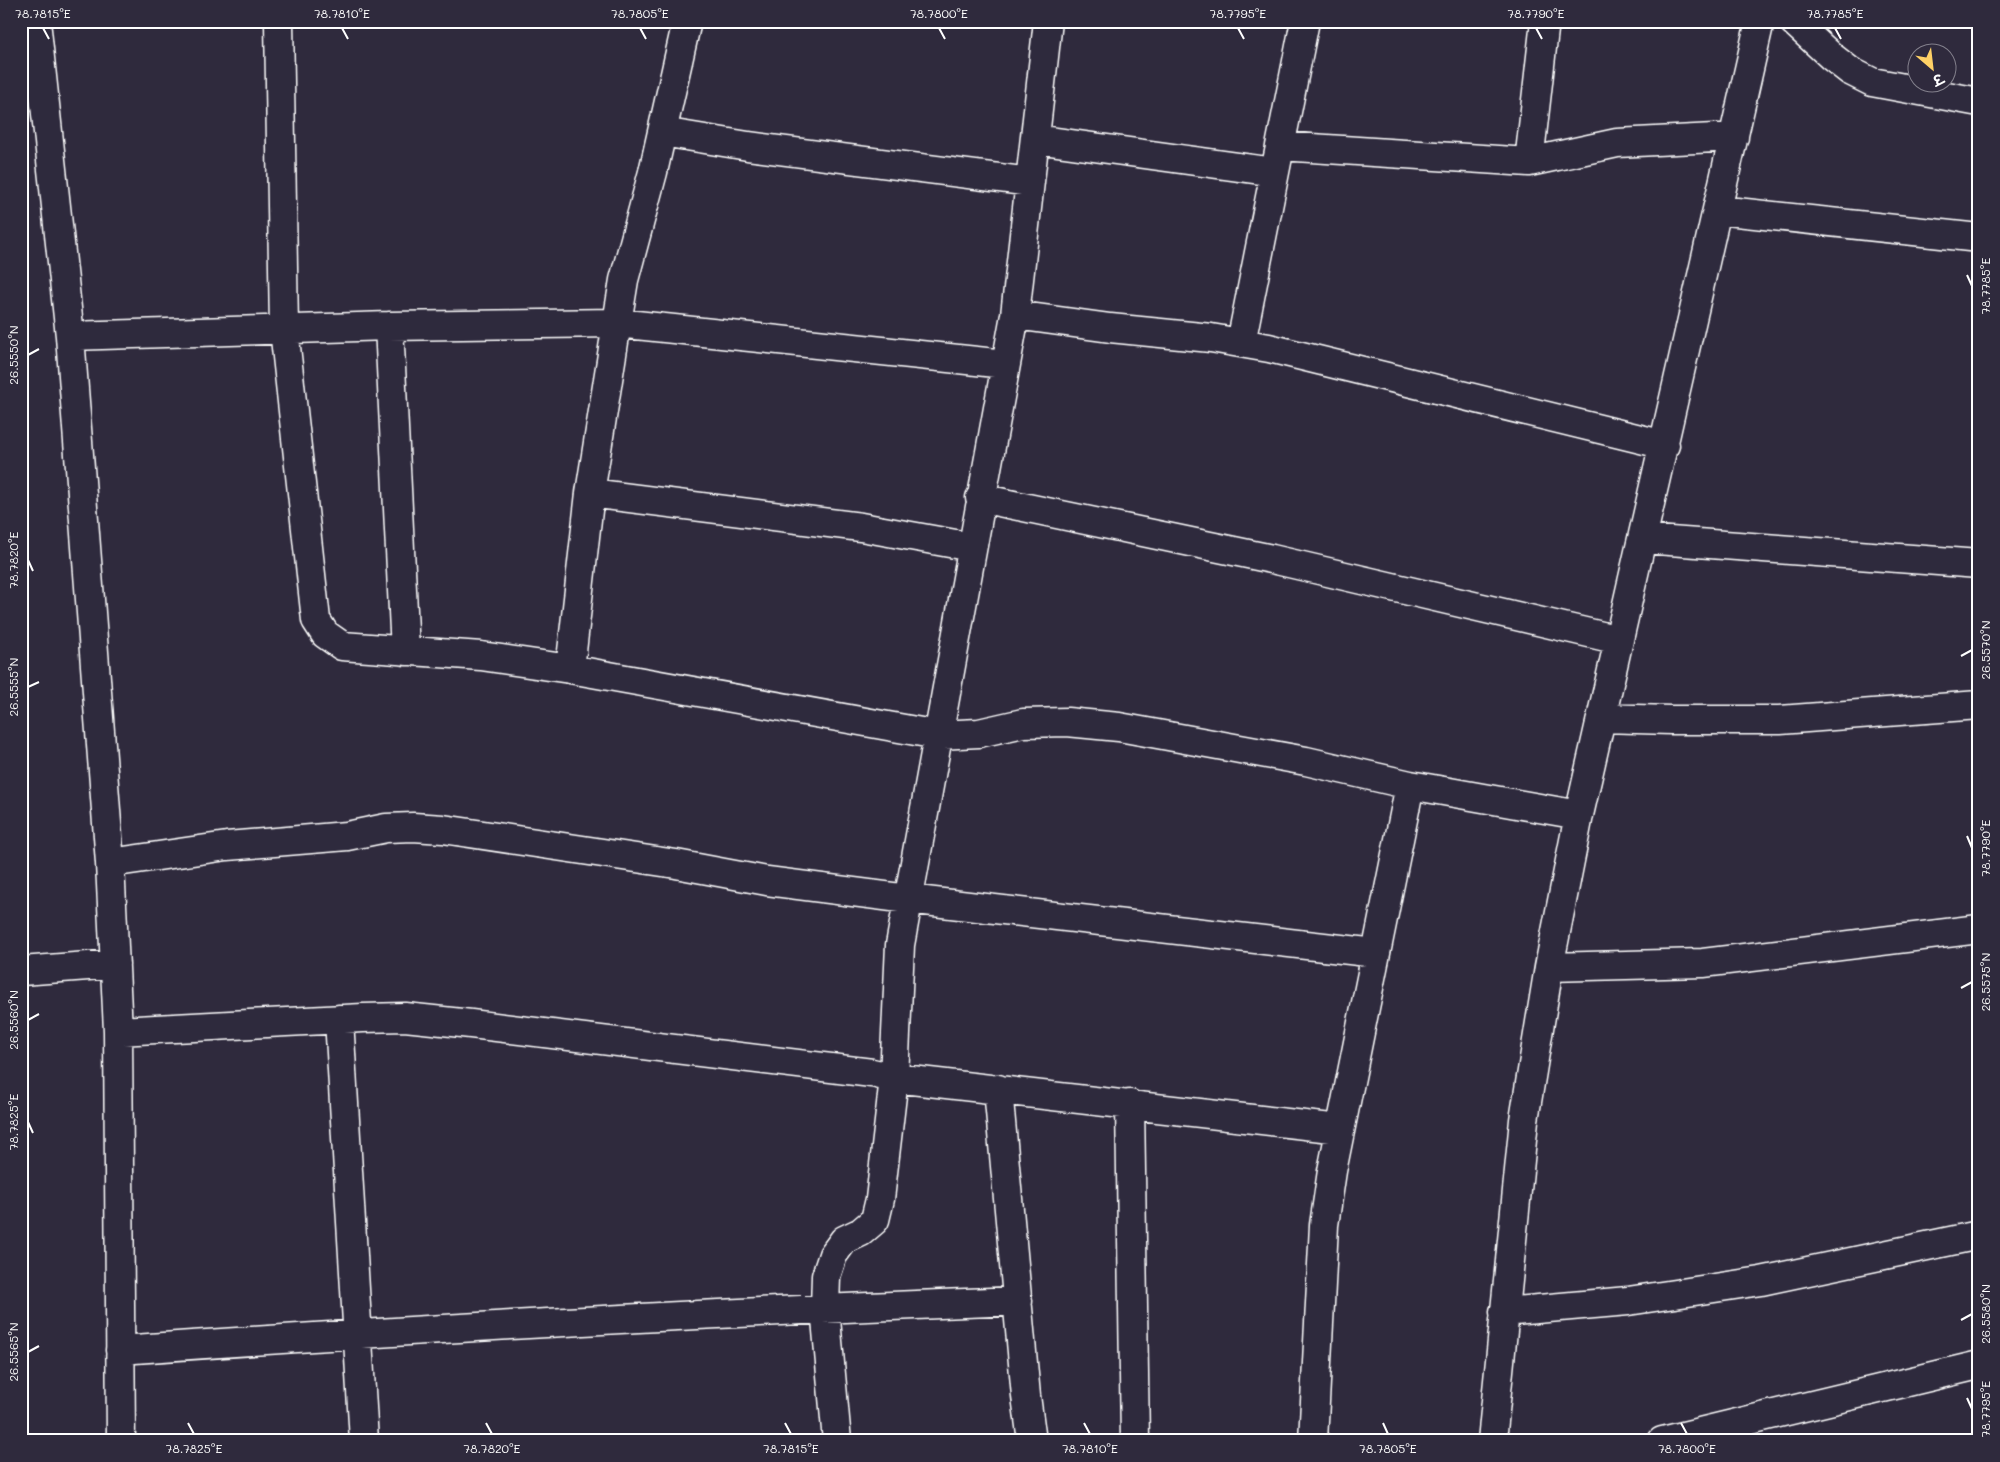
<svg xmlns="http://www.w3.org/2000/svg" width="2000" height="1462" viewBox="0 0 2000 1462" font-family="Mali,'Playpen Sans Deva',sans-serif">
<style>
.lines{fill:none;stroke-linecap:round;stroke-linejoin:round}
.street-casing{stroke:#fff;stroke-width:31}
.street{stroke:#2f2a3d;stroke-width:28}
.ticks{fill:none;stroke:#fff;stroke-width:2}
.neatline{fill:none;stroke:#fff;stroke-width:2}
.ticks-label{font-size:12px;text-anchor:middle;fill:#fff}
</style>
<rect width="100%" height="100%" fill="#2f2a3d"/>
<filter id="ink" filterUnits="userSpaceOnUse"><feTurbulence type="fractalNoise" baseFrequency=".02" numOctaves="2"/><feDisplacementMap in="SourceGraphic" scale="10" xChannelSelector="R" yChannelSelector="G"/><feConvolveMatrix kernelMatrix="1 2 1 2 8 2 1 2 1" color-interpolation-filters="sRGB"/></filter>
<g filter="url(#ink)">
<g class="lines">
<defs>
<path id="street" d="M 36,21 L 70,336 L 110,863 L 118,1031 L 121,1441
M 279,21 L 284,329 L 316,620 L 325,634 L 342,646 L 481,656 L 570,669 L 938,735 L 979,733 L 1023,723 L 1067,722 L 1119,727 L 1306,761 L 1410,785 L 1579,815
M 1793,21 L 1832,57 L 1850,71 L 1872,82 L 1979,102
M 662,132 L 748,146 L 1030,182
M 1035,139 L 1275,172
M 1280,146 L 1529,162 L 1617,143 L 1734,137
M 1529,162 L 1545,21
M 1718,210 L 1979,238
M 1015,315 L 1110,328 L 1211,338 L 1269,348 L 1665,445
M 389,326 L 405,651
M 70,336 L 389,326 L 617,323 L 1005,364
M 1241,343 L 1305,21
M 590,493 L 861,527 L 972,547
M 980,498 L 1272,559 L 1619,640
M 1643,539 L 1979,564
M 570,669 L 590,493 L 617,323 L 624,280 L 653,172 L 687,21
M 1601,718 L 1671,720 L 1780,720 L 1979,705
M 110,863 L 227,846 L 347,836 L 386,828 L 413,827 L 443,829 L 676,864 L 767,881 L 908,899 L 1376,953
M 1549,967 L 1703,963 L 1979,929
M 21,971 L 115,964
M 339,1019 L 364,1441
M 118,1031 L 363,1018 L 405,1017 L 471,1024 L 872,1073 L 894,1078 L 1340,1129
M 998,1089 L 1026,1396 L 1032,1441
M 1130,1104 L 1135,1441
M 1504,1312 L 1628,1301 L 1761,1281 L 1979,1235
M 120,1350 C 419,1329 718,1312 1018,1301
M 837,1441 L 825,1308 L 826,1276 L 833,1255 L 844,1240 L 861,1232 L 875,1220 L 880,1199 L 894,1078 L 900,945 L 1015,315 L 1048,21
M 1313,1441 L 1324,1225 L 1332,1171 L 1410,785
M 1492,1441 L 1524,1120 L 1549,967 L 1579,815 L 1760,21
M 1662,1441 L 1979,1365"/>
</defs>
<use href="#street" class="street-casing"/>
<use href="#street" class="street"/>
</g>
</g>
<path class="ticks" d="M 43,28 L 49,39M 342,28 L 348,39M 640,28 L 646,39M 939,28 L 945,39M 1238,28 L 1244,39M 1536,28 L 1542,39M 1835,28 L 1841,39M 1967,275 L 1972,286M 28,355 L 39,349M 28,560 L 33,571M 1961,656 L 1972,650M 28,687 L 39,682M 1967,836 L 1972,848M 1961,988 L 1972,982M 28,1020 L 39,1014M 28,1122 L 33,1133M 1961,1320 L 1972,1314M 28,1352 L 39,1346M 1967,1398 L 1972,1409M 188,1423 L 194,1434M 486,1423 L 492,1434M 785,1423 L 791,1434M 1084,1423 L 1090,1434M 1383,1423 L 1388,1434M 1681,1423 L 1687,1434"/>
<rect width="2000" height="1462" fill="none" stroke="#2f2a3d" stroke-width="55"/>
<g transform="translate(1932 68) rotate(152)"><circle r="24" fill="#2f2a3d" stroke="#827f8b"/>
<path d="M0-4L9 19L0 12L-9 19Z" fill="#ffd166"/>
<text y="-8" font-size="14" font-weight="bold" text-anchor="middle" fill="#ffffff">उ</text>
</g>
<rect x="28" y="28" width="1944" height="1406" class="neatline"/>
<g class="ticks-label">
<text x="43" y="18">78.7815°E</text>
<text x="342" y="18">78.7810°E</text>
<text x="640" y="18">78.7805°E</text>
<text x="939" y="18">78.7800°E</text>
<text x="1238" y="18">78.7795°E</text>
<text x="1536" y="18">78.7790°E</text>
<text x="1835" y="18">78.7785°E</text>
<text transform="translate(1986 286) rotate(-90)" y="4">78.7785°E</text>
<text transform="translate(14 355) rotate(-90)" y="4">26.5550°N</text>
<text transform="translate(14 560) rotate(-90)" y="4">78.7820°E</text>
<text transform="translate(1986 650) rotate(-90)" y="4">26.5570°N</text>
<text transform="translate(14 687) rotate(-90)" y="4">26.5555°N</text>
<text transform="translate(1986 848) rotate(-90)" y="4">78.7790°E</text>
<text transform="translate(1986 982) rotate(-90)" y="4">26.5575°N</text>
<text transform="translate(14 1020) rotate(-90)" y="4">26.5560°N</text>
<text transform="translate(14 1122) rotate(-90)" y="4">78.7825°E</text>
<text transform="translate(1986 1314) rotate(-90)" y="4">26.5580°N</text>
<text transform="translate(14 1352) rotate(-90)" y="4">26.5565°N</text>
<text transform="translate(1986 1409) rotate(-90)" y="4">78.7795°E</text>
<text x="194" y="1453">78.7825°E</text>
<text x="492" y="1453">78.7820°E</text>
<text x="791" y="1453">78.7815°E</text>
<text x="1090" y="1453">78.7810°E</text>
<text x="1388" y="1453">78.7805°E</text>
<text x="1687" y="1453">78.7800°E</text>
</g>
</svg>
